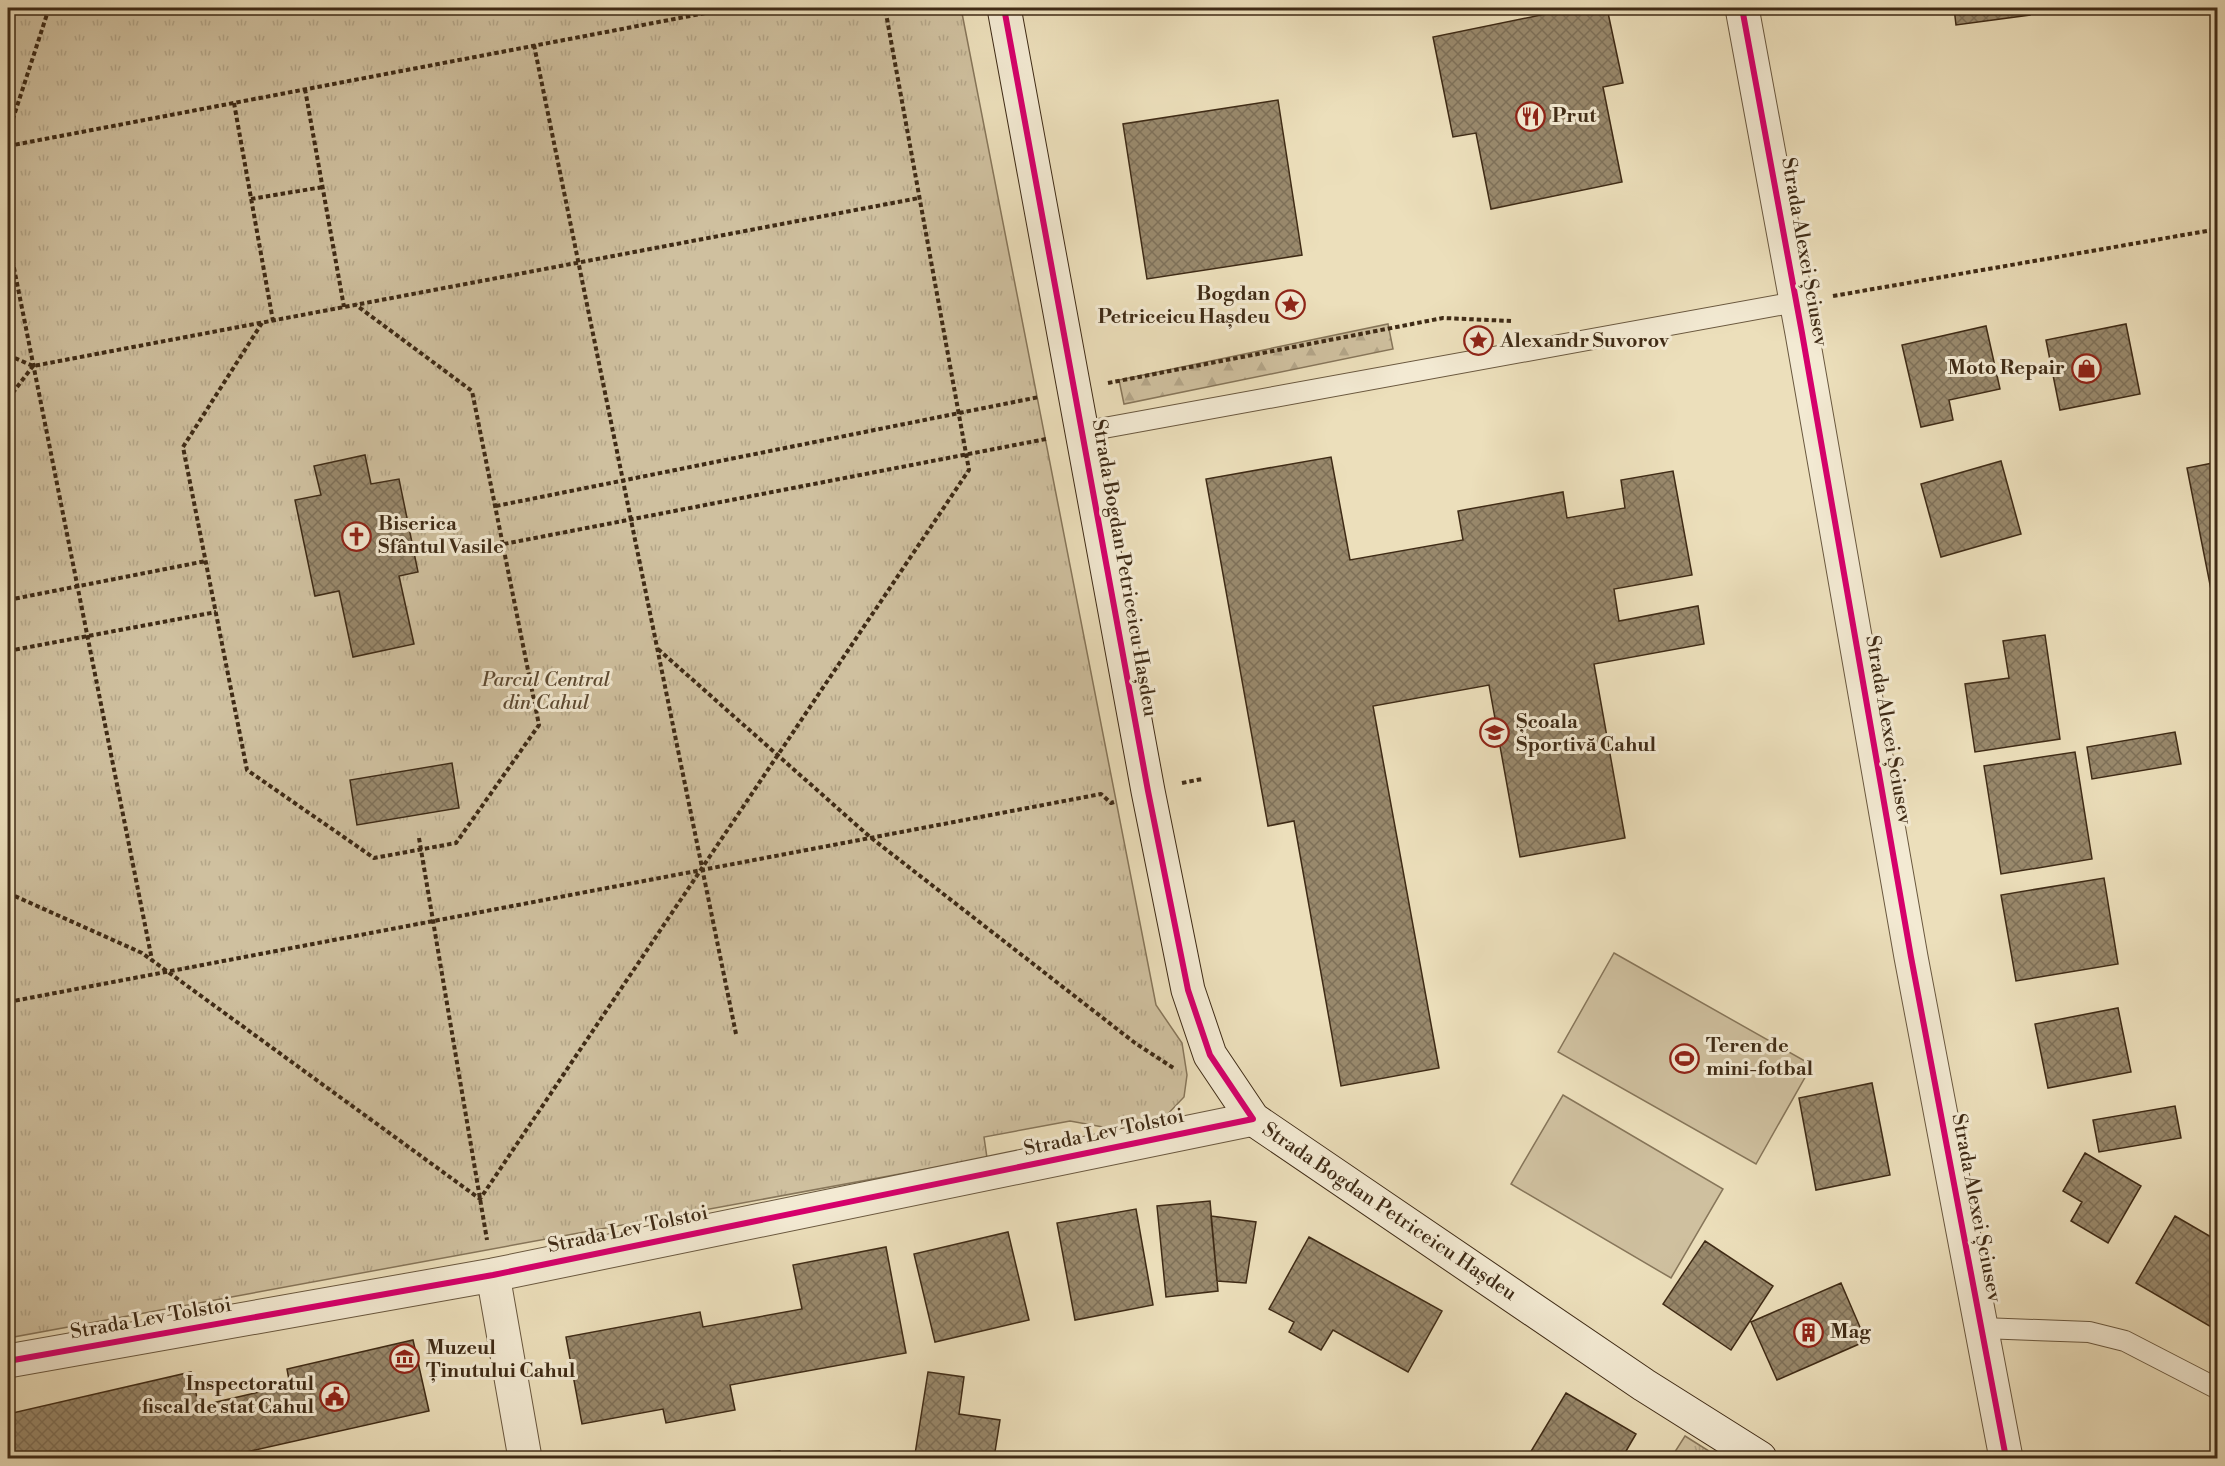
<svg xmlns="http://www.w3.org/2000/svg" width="2225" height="1466" viewBox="0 0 2225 1466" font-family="'Libre Bodoni',serif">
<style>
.grass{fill:url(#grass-tufts);stroke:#87765a;stroke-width:1.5}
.forest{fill:url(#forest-firs);stroke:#87765a;stroke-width:1.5}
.garden{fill:#cfc09f;stroke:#87765a;stroke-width:1.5}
.building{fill:url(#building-cross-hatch);stroke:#3f2b16;stroke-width:1.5}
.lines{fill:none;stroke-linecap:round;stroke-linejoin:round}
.lane-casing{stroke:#6a583f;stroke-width:22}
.street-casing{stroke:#6a583f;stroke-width:35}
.secondary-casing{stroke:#3f2b16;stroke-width:35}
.path{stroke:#3f2b16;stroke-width:4;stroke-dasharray:4.5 3;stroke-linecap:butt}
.lane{stroke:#f3ead3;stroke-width:20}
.street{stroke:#f3ead3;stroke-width:33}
.secondary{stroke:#f3ead3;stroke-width:33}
.cycleway-casing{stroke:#f3ead3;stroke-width:10}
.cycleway{stroke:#d6006c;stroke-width:6}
.labels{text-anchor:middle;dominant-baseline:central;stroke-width:6;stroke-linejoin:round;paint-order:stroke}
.poi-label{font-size:20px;font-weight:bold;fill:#3f2b16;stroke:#f3ead3;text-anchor:start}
.street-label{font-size:20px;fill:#3f2b16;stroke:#f3ead3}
.park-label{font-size:20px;font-style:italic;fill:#5c4931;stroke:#f3ead3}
</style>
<defs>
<pattern id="grass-tufts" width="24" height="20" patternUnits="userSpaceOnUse" patternTransform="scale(1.5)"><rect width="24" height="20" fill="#cfc09f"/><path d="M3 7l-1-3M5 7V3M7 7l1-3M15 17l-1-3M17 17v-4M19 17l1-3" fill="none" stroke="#b3a588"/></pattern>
<pattern id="forest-firs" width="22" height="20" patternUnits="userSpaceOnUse" patternTransform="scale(1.5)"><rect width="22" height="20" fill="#cfc09f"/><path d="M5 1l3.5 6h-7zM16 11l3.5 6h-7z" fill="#b3a588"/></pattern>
<pattern id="building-cross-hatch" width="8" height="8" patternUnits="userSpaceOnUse" patternTransform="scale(1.5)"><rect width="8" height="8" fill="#99896c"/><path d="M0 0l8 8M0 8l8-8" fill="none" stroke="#7e7058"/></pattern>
</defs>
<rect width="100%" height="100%" fill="#ecdfbb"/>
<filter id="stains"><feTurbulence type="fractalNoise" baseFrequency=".00333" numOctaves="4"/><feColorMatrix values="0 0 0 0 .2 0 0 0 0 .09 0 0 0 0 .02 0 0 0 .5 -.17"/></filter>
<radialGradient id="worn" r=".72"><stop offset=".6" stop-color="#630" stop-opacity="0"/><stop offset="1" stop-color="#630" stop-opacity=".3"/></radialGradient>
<path class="grass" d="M 8,8 L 961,8 L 1156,1005 L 1182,1043 L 1187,1075 L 1184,1097 L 1164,1118 L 1146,1127 L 1114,1129 L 1070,1121 L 984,1137 L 987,1158 L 8,1338 Z
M 1685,1436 L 1720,1458 L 1671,1458 Z"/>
<path class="forest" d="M 1388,324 L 1393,349 L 1124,404 L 1119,380 Z"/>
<path class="garden" d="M 1614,953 L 1812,1065 L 1756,1164 L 1558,1052 Z
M 1563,1095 L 1723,1189 L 1671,1278 L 1511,1184 Z"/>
<path class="building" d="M 1575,8 L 1607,8 L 1623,83 L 1603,87 L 1622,182 L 1491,209 L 1476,133 L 1453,137 L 1433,37 Z
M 1954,8 L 2029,8 L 2030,15 L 1956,25 Z
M 1278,100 L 1302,255 L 1147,279 L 1123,124 Z
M 2126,324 L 2140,394 L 2060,410 L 2046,340 Z
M 1986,326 L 2000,389 L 1949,400 L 1953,420 L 1921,427 L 1902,345 Z
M 365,455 L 371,484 L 399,479 L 418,572 L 399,576 L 414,644 L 353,657 L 339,591 L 315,596 L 295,500 L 321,495 L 314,466 Z
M 1331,457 L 1350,560 L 1463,540 L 1458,511 L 1563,492 L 1567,518 L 1625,508 L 1621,480 L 1673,471 L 1692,575 L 1614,589 L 1619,621 L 1698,606 L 1704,644 L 1594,664 L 1625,838 L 1520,857 L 1489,685 L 1373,706 L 1439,1068 L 1341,1086 L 1294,821 L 1268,826 L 1206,479 Z
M 2001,461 L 2021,534 L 1941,557 L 1921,484 Z
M 2218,462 L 2218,625 L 2187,468 Z
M 2045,635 L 2060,739 L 1975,752 L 1965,684 L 2009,678 L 2003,641 Z
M 2175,732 L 2181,764 L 2092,779 L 2087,747 Z
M 2075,752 L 2092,859 L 2001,874 L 1984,766 Z
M 452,763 L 459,808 L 357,825 L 350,780 Z
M 2104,878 L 2118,964 L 2016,981 L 2001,895 Z
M 2118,1008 L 2131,1072 L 2048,1088 L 2035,1024 Z
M 1872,1083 L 1890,1175 L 1816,1190 L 1799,1098 Z
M 2175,1106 L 2181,1138 L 2099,1152 L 2093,1120 Z
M 2085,1153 L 2141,1186 L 2108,1243 L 2071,1221 L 2082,1202 L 2063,1191 Z
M 1210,1201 L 1218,1291 L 1166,1297 L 1157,1206 Z
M 1136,1209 L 1153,1305 L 1075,1320 L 1057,1223 Z
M 1211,1216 L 1256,1222 L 1246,1283 L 1217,1281 Z
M 2175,1216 L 2218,1241 L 2218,1331 L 2136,1283 Z
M 1008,1232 L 1029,1320 L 935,1342 L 914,1254 Z
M 1309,1237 L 1442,1311 L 1408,1372 L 1333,1330 L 1321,1350 L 1289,1332 L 1294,1322 L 1269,1309 Z
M 1705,1241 L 1773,1286 L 1731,1350 L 1663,1304 Z
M 886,1247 L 906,1353 L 730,1385 L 735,1410 L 666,1423 L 663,1409 L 582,1424 L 566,1337 L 700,1312 L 703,1327 L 802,1309 L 793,1265 Z
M 1841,1283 L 1866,1341 L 1777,1380 L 1751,1322 Z
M 413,1340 L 429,1411 L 219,1458 L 8,1458 L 8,1414 L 191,1372 L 199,1406 L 290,1385 L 287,1369 Z
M 928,1372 L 964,1377 L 959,1414 L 1000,1420 L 994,1458 L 936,1458 L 936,1457 L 915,1454 Z
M 1566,1393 L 1636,1434 L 1622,1458 L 1527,1458 Z
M 780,1451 L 781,1458 L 658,1458 Z"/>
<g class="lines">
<defs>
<path id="lane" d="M 1082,432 L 1796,302
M 1982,1328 L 2089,1332 L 2125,1341 L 2218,1389"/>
<path id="street" d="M 1742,8 L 1802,333 L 1911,957 L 2006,1458
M 493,1275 L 525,1458
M 8,1361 L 493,1275 L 1253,1119"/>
<path id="secondary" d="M 1004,8 L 1148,791 L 1188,990 L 1210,1055 L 1253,1119 L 1644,1385 L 1760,1458"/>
</defs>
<use href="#lane" class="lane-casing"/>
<use href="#street" class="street-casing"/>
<use href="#secondary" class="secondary-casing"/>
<path class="path" d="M 534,45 L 736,1034
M 305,89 L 344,307
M 234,103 L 273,321
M 8,134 L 49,8
M 8,146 L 732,8
M 251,199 L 323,187
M 8,238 L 152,960
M 1833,296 L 2218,229
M 262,323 L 183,447 L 247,770 L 374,858 L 456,843 L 539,725 L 472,391 L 356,305
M 8,355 L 33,366 L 919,198
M 1108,383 L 1443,318 L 1511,321
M 8,399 L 33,366
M 496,506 L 1039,397
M 504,544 L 1046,439
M 8,600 L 206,561
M 658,649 L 870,837 L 1135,1043 L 1175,1069
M 8,651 L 216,612
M 1182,783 L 1202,779
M 419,838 L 487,1240
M 8,893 L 142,953 L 480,1199 L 969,470 L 885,8
M 8,1002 L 1101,794 L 1111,803 L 1114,802"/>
<use href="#lane" class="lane"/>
<use href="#street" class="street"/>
<use href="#secondary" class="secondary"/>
<defs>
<path id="cycleway" d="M 1742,8 L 1802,333 L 1911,957 L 2006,1458
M 8,1361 L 493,1275 L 1253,1119 L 1210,1055 L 1188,990 L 1148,791 L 1004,8"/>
</defs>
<use href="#cycleway" class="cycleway-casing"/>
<use href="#cycleway" class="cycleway"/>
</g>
<defs>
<symbol id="restaurant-ring" viewBox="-11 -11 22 22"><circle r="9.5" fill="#f3ead3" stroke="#8f2418" stroke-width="1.5"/><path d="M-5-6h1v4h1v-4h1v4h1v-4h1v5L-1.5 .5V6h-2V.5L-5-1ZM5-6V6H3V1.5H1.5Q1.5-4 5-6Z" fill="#8f2418"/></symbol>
<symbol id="sight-ring" viewBox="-11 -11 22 22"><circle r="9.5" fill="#f3ead3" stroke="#8f2418" stroke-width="1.5"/><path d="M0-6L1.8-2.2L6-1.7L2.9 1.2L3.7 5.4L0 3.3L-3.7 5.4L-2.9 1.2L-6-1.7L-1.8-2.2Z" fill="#8f2418"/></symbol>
<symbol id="shop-ring" viewBox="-11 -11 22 22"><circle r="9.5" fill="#f3ead3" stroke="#8f2418" stroke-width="1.5"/><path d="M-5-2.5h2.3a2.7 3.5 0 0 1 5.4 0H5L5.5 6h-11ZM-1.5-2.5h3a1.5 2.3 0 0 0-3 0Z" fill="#8f2418"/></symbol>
<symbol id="church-ring" viewBox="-11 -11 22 22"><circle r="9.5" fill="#f3ead3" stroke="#8f2418" stroke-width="1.5"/><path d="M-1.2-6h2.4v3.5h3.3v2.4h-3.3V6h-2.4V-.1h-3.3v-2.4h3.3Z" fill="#8f2418"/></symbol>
<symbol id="school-ring" viewBox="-11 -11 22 22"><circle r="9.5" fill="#f3ead3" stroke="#8f2418" stroke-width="1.5"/><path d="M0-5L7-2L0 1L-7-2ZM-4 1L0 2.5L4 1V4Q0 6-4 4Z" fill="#8f2418"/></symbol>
<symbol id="stadium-ring" viewBox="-11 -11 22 22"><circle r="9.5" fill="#f3ead3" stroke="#8f2418" stroke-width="1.5"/><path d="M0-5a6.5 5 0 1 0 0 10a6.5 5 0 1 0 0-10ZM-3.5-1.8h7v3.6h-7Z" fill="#8f2418"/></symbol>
<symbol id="building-ring" viewBox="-11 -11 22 22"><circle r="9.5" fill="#f3ead3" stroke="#8f2418" stroke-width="1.5"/><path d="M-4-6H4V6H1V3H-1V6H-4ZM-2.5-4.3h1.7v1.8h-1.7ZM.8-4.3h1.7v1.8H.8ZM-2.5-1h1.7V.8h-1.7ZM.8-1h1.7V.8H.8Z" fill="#8f2418"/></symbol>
<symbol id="museum-ring" viewBox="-11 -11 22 22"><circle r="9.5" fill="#f3ead3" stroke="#8f2418" stroke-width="1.5"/><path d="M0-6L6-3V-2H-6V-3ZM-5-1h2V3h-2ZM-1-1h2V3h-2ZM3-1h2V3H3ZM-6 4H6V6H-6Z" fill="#8f2418"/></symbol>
<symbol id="civic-ring" viewBox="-11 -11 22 22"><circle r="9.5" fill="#f3ead3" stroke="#8f2418" stroke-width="1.5"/><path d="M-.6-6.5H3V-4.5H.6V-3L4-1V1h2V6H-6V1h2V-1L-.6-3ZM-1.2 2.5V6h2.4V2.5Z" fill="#8f2418"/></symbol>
</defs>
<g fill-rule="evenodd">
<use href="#restaurant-ring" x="1514" y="100" width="33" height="33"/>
<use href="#sight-ring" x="1274" y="288" width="33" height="33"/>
<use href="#sight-ring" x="1462" y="324" width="33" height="33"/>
<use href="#shop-ring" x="2070" y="352" width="33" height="33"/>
<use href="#church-ring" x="340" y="520" width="33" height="33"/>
<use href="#school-ring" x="1478" y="716" width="33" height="33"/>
<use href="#stadium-ring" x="1668" y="1042" width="33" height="33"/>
<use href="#building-ring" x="1792" y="1316" width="33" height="33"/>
<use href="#museum-ring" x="388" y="1342" width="33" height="33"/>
<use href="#civic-ring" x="318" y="1380" width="33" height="33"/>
</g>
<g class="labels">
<g class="poi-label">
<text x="1552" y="116">Prut</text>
<text x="1270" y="294" text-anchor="end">Bogdan<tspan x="1270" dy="23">Petriceicu Hașdeu</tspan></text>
<text x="1500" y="341">Alexandr Suvorov</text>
<text x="2065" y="368" text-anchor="end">Moto Repair</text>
<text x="378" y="524">Biserica<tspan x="378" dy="23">Sfântul Vasile</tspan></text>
<text x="1516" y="722">Școala<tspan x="1516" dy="23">Sportivă Cahul</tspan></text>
<text x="1706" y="1046">Teren de<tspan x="1706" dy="23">mini-fotbal</tspan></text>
<text x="1830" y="1332">Mag</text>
<text x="426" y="1348">Muzeul<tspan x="426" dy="23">Ținutului Cahul</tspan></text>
<text x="314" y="1384" text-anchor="end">Inspectoratul<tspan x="314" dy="23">fiscal de stat Cahul</tspan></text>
</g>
<g class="street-label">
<text transform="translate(1804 252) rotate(80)">Strada Alexei Șciusev</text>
<text transform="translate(1124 568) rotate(80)">Strada Bogdan Petriceicu Hașdeu</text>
<text transform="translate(1888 730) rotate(80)">Strada Alexei Șciusev</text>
<text transform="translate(1104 1133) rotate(-12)">Strada Lev Tolstoi</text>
<text transform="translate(1976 1208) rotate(79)">Strada Alexei Șciusev</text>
<text transform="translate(1389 1212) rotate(34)">Strada Bogdan Petriceicu Hașdeu</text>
<text transform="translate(628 1230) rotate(-12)">Strada Lev Tolstoi</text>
<text transform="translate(151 1319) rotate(-10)">Strada Lev Tolstoi</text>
</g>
<g class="park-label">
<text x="546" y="680">Parcul Central<tspan x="546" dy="23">din Cahul</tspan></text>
</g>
</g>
<rect width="2225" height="1466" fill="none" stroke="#ecdfbb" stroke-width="30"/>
<rect x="9" y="9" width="2207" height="1448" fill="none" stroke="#3f2b16" stroke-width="3"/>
<rect x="15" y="15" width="2195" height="1436" fill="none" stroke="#3f2b16" stroke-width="1.5"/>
<rect width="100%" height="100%" filter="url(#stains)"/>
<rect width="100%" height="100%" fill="url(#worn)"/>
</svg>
